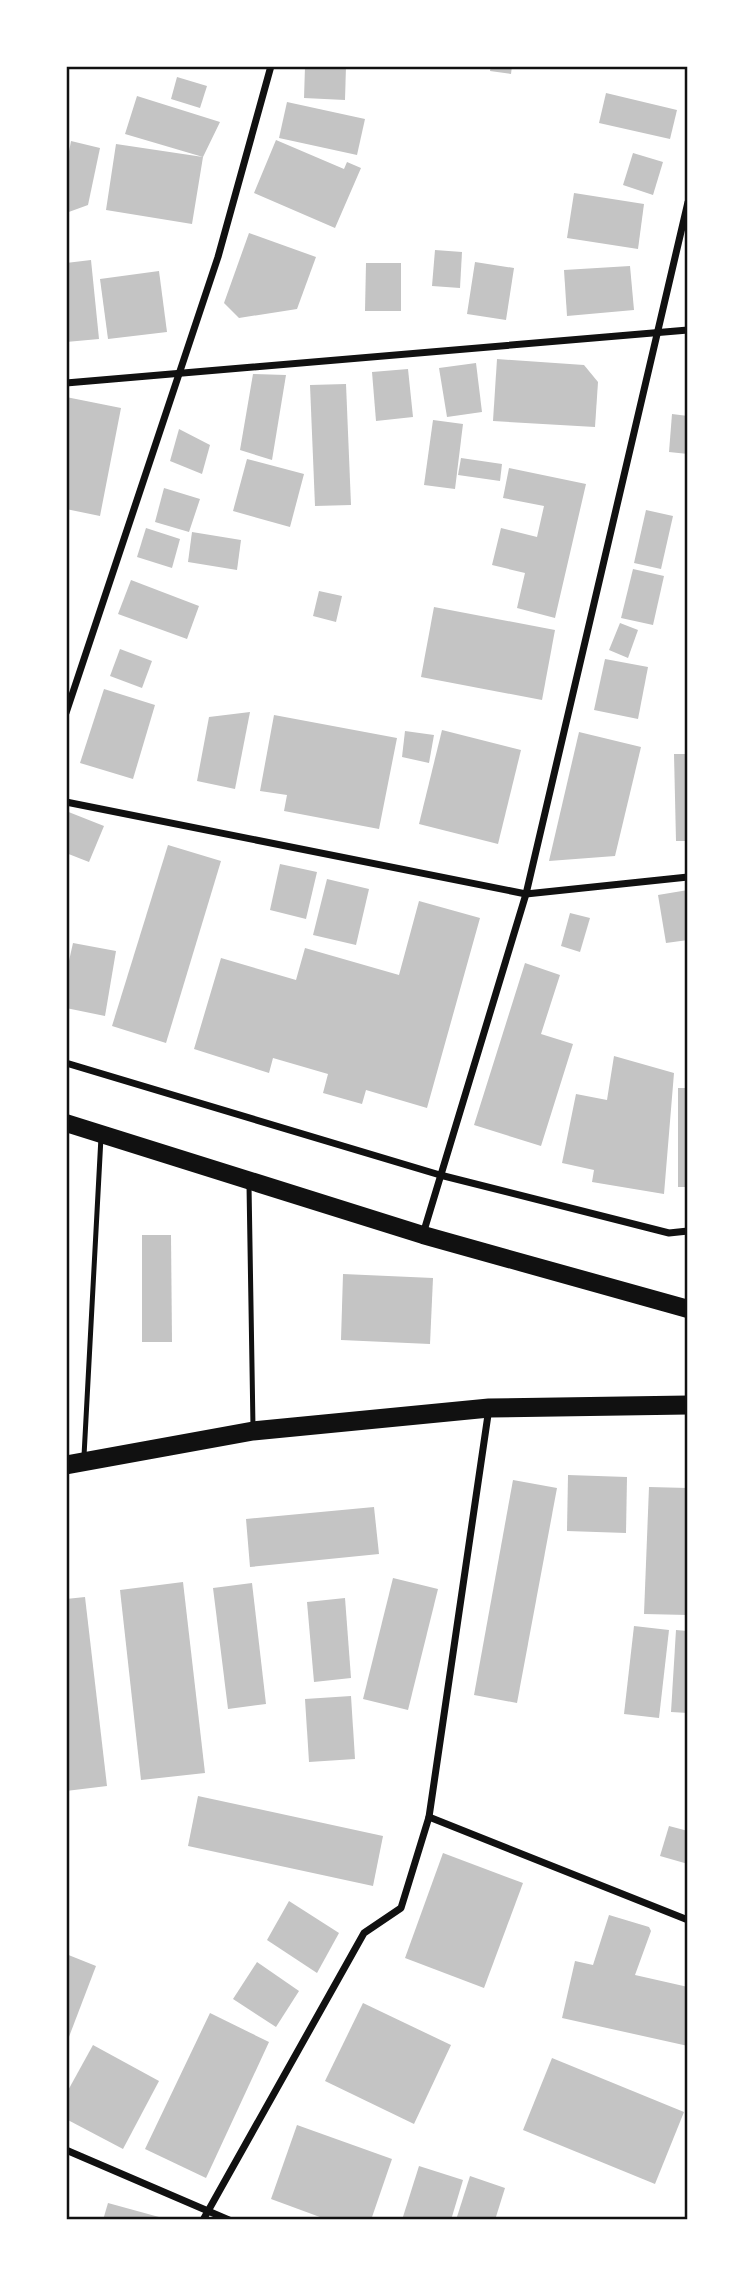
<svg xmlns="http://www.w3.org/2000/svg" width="754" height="2286" viewBox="0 0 754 2286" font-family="Commissioner,sans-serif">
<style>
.building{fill:#c4c4c4}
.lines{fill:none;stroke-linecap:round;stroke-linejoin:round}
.service{stroke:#111;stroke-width:5}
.minor{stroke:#111;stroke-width:7}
.primary{stroke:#111;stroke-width:18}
.trunk{stroke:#111;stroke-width:19}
.neatline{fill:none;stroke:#111;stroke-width:2.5}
</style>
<rect width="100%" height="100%" fill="#fff"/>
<g class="building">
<polygon points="305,66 346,66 345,100 304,98"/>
<polygon points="491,66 512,66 511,74 490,71"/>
<polygon points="177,77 207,86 200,108 171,99"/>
<polygon points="606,93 677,110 670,139 599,123"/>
<polygon points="137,96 220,122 203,157 192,224 106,210 116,144 203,157 125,134"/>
<polygon points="287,102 365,119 357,155 279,138"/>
<polygon points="276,140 344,169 347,162 361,168 335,228 254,193"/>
<polygon points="71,141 100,148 88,205 66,213 66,167"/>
<polygon points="633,153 663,162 653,195 623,185"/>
<polygon points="574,193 644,204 638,249 567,238"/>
<polygon points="249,233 316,257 297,309 239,318 224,303"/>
<polygon points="435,250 462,252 460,288 432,286"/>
<polygon points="91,260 99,339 66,342 66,263"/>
<polygon points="475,262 514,268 506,320 467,314"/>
<polygon points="366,263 401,263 401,311 365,311"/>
<polygon points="630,266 634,310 567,316 564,270"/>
<polygon points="159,271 167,332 108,339 100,279"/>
<polygon points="497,359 584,365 598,382 595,427 493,421"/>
<polygon points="476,363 482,412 447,417 439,368"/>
<polygon points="408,369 413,417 376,421 372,372"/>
<polygon points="253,374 286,375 272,460 240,450"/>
<polygon points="346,384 351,505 315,506 310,385"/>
<polygon points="66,397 121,408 100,516 66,509 69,448 66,447"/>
<polygon points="672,414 688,416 688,454 669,452"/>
<polygon points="433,420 463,424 455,489 424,485"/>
<polygon points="179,429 210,445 202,474 170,461"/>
<polygon points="461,458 502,464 500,481 458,475"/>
<polygon points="247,459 304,474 290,527 233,511"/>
<polygon points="509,468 586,484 555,618 517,608 525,573 492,565 501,528 537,537 544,506 503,498"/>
<polygon points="164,488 200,499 189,532 155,522"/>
<polygon points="646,510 673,516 661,569 634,563"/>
<polygon points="146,528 180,539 172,568 137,557"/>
<polygon points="192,532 241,540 237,570 188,562"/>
<polygon points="633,569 664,576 653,625 621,618"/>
<polygon points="131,580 199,606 187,639 118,614"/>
<polygon points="319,591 342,596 336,622 313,616"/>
<polygon points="434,607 555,630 542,700 421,677"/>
<polygon points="620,623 638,630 628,658 609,650"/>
<polygon points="120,649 152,661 142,688 110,676"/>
<polygon points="605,659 648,667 638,719 594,710"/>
<polygon points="104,689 155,705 133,779 80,763"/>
<polygon points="250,712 235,789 197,781 209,717"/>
<polygon points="274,715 397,738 379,829 284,811 287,795 260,791"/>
<polygon points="442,730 521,750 498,844 419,824"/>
<polygon points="405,731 434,735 429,763 402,757"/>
<polygon points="579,732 641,747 615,856 549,861"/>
<polygon points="674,754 688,754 688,841 676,841"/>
<polygon points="66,811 104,826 89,862 66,853"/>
<polygon points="168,845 221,861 166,1043 112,1026"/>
<polygon points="280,864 317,872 306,919 270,910"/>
<polygon points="327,879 369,889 356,945 313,935"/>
<polygon points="688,890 688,940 666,943 658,895"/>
<polygon points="419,901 480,918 427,1108 366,1090 362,1104 323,1093 328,1074 273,1058 269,1073 194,1049 221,958 296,980 305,948 399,975"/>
<polygon points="570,913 590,918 580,952 561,946"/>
<polygon points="73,943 116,951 105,1016 66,1008 66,974"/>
<polygon points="525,963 560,975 541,1034 573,1044 541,1146 474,1125"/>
<polygon points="614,1056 674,1073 664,1194 592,1182 594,1170 562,1163 576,1094 607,1100"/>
<rect x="678" y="1088" width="10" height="99"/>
<polygon points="142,1235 171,1235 172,1342 142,1342"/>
<polygon points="343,1274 433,1278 430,1344 341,1340"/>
<polygon points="568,1475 627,1477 626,1533 567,1531"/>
<polygon points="513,1480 557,1488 517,1703 474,1695"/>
<polygon points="649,1487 688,1488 688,1615 644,1614"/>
<polygon points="374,1507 379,1554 250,1567 246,1519"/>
<polygon points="393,1578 438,1589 408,1710 363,1699"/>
<polygon points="183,1582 205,1773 141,1780 120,1590"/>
<polygon points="252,1583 266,1704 228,1709 213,1588"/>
<polygon points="85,1597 107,1786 66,1791 66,1599"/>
<polygon points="345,1598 351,1678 314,1682 307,1602"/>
<polygon points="634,1626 669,1630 659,1718 624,1714"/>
<polygon points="676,1630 688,1631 688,1713 671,1712"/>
<polygon points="351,1696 355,1759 309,1762 305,1699"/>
<polygon points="198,1796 383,1836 373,1886 188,1846"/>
<polygon points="669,1826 688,1831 688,1864 660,1856"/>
<polygon points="443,1853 523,1883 484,1988 405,1958"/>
<polygon points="289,1901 339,1933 317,1973 267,1940"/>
<polygon points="609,1915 649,1927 651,1931 635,1975 688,1987 688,2046 562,2018 575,1961 593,1965"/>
<polygon points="66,1954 96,1966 67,2042 66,2042"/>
<polygon points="257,1962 299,1991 276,2027 233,1999"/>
<polygon points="363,2003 451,2045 414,2124 325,2081"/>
<polygon points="210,2013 269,2042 206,2178 145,2149"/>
<polygon points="93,2045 159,2081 123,2149 66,2119 66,2094"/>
<polygon points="552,2058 684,2112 655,2184 523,2130"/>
<polygon points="297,2125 392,2159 371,2220 328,2220 271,2199"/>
<polygon points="419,2166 463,2180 451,2220 402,2220"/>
<polygon points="470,2176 505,2188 495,2220 456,2220"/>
<polygon points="108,2203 159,2217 158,2220 103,2220"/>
</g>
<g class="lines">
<g class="service">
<polyline points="249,1185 253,1427"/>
<polyline points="84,1456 101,1137"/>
</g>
<g class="minor">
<polyline points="66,383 688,330"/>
<polyline points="66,713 218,257 271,66"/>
<polyline points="66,802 526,894 688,877"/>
<polyline points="66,1063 440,1175 669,1233 688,1231"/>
<polyline points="423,1234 526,894 688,202"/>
<polyline points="429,1817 688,1920"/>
<polyline points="66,2150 229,2220"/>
<polyline points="203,2220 364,1933 401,1908 429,1817 489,1408"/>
</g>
<polyline class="primary" points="66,1123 423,1235 688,1309"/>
<polyline class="trunk" points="66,1465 253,1431 489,1408 688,1405"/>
</g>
<rect width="754" height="2286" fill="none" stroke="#ffffff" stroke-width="136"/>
<rect x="68" y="68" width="618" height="2150" class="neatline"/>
</svg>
